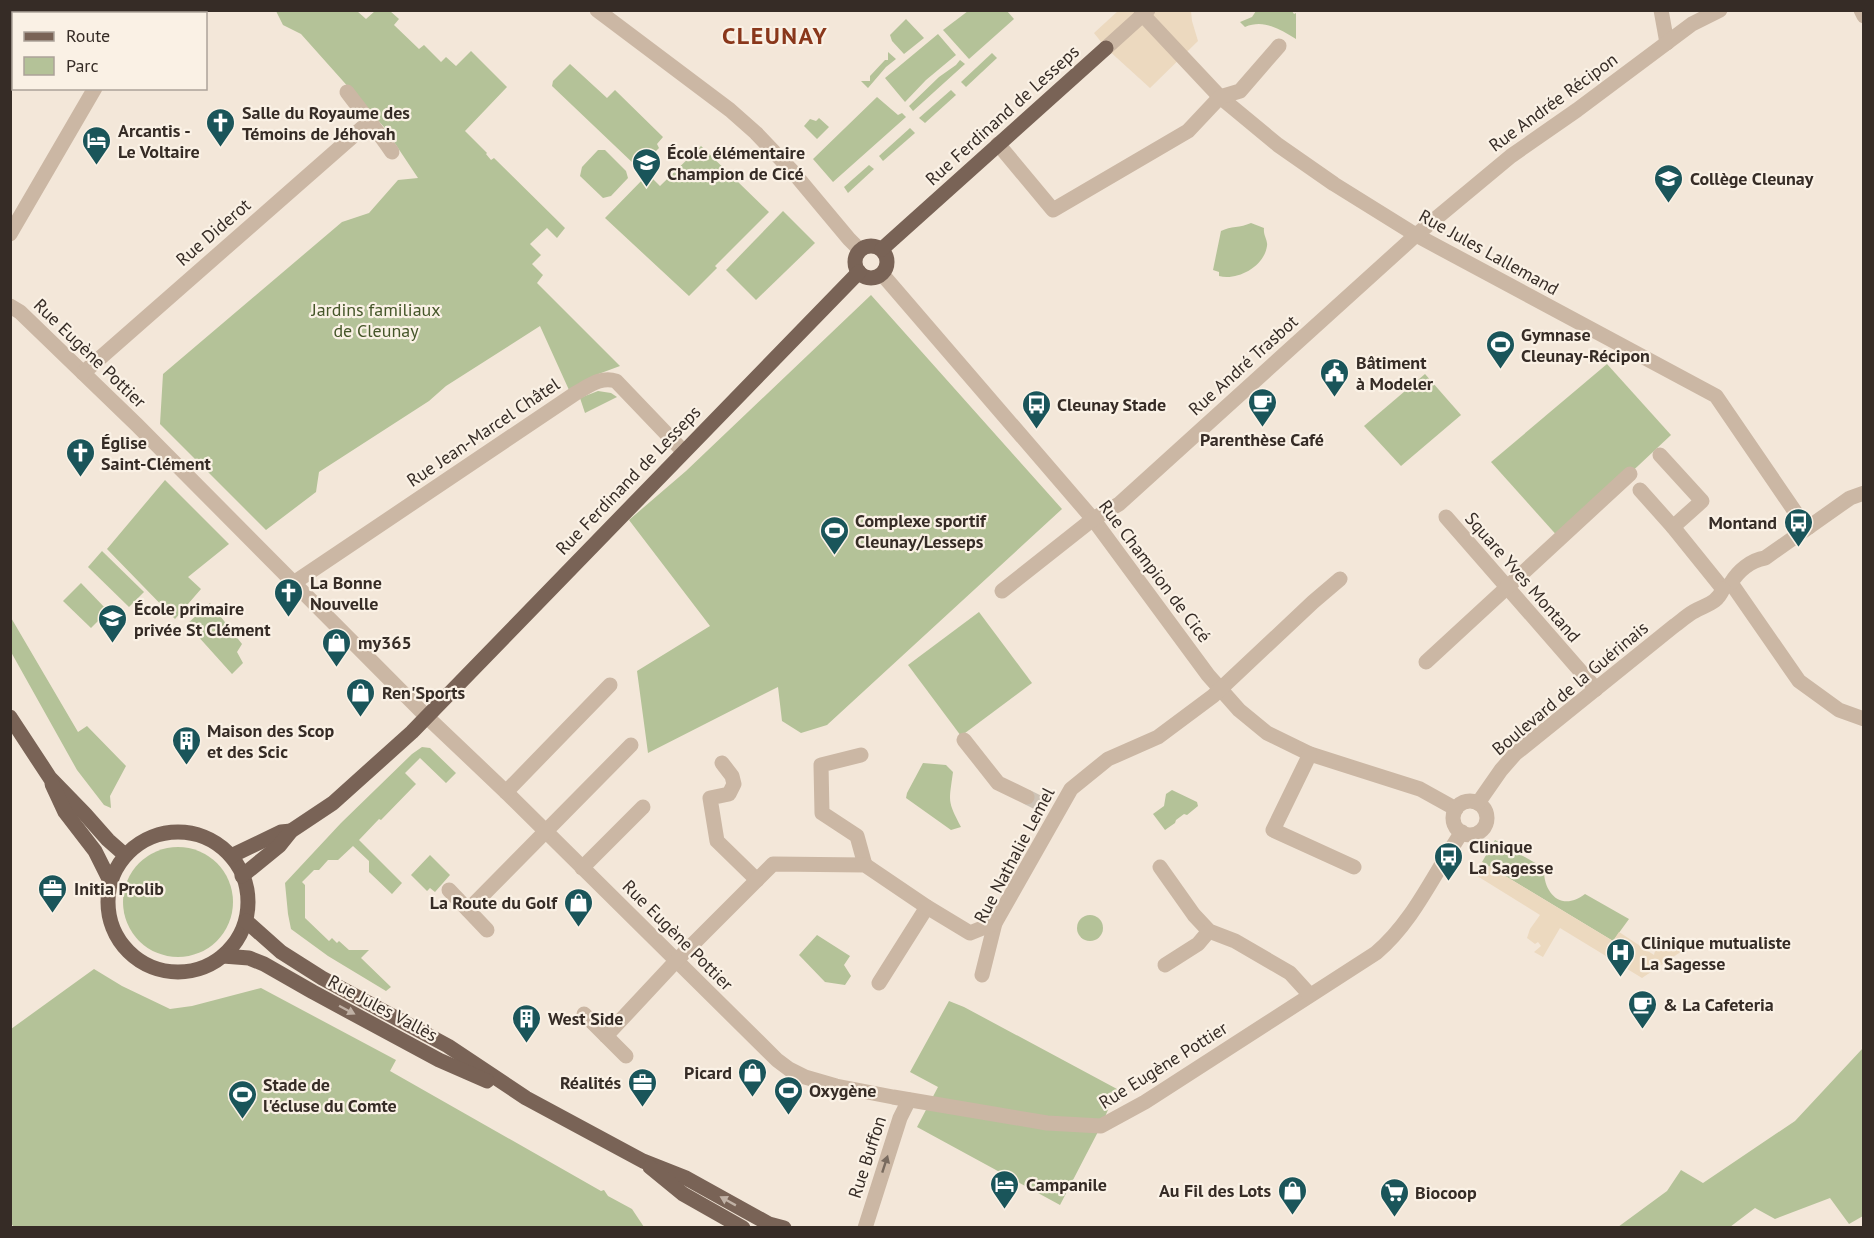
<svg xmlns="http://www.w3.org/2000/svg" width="1874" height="1238" viewBox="0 0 1874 1238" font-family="'PT Sans',sans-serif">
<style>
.green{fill:#b4c298}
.plaza{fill:#ecd9bf}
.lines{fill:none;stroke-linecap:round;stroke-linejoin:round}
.minor-tunnel{stroke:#cdc2b5;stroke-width:15;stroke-dasharray:15 8;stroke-linecap:butt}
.minor{stroke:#cbb7a4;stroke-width:15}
.major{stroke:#796356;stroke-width:15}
.oneway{fill:#c0b1a5}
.oneway2{fill:#796b5f}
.labels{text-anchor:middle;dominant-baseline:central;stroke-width:4.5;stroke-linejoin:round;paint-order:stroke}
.street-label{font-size:18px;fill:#362c26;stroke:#faf1e5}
.poi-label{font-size:18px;font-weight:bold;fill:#362c26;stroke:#faf1e5;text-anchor:start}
.park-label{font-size:18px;fill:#455629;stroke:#faf1e5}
.district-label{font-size:24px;font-weight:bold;letter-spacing:1.5px;fill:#89371b;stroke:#faf1e5}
</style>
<rect width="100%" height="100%" fill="#f3e7d9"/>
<g class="green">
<polygon points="276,11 357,11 366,19 375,11 390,11 399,19 394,25 419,49 424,45 441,62 446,57 456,66 471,51 507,87 465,131 487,153 486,154 491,160 494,158 565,228 557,238 547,228 530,244 541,255 532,264 543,275 537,283 620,366 593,376 569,390 540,326 446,386 429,401 319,472 316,492 266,530 160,424 163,374 342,222 369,213 398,180 418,178 384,127 301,34 283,25"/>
<polygon points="968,11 1007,11 1014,19 969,59 943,30"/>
<path d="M1256,11H1292L1294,14L1296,13V39C1279,29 1264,19 1245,27L1240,22L1252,17Z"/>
<polygon points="906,19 924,38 904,54 892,41 890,35"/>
<polygon points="938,34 956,55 926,80 905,102 885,78"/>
<polygon points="888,52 896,59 886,67 868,88 861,81 870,81 870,76 885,60 888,60"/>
<polygon points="992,53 997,58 966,87 961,82"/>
<polygon points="960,60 965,64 913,111 909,106 939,77 956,65"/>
<polygon points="570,64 607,98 615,90 663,137 657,144 659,148 642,165 635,165 552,86 553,81"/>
<polygon points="951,90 956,95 925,123 919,118"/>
<polygon points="877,97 898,115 902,113 906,117 833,182 813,159"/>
<polygon points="819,118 829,127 817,139 804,126 810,119 816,121"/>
<polygon points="910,128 915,133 883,161 879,156"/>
<polygon points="701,146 769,212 715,266 717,268 689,296 605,218 648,174 660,186"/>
<polygon points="598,150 605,150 626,171 628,178 611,196 603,198 580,176 582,167"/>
<polygon points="869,165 874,169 848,193 844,187"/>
<polygon points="783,211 815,243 756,300 726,270"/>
<path d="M1251,223L1264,228C1263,235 1268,240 1267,246C1264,267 1237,281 1219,276V272L1213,270L1221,231C1231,226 1240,228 1251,223Z"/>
<polygon points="871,295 1062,509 827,725 801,733 782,721 778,687 648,753 637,671 710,626 629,520 686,471"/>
<polygon points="1607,364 1671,435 1560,539 1491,462"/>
<polygon points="1425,374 1461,415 1401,466 1364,426"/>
<polygon points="598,391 611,393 617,397 585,413 580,398"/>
<polygon points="165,480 229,544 188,577 201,589 175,619 107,549"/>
<polygon points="102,551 144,592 129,607 88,567"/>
<polygon points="81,583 108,611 91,628 63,601"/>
<polygon points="210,603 242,644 237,652 243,663 232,674 187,624"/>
<polygon points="979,612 1032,683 961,736 908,665"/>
<polygon points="10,616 78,732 87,726 126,766 110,796 111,808 104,805 77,770 11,652"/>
<polygon points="422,747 430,748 456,773 446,783 420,758 405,773 416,784 381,820 379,819 359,840 402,883 392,894 369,872 369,861 353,846 338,860 328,860 319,870 314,870 302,882 305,885 305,918 329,941 332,938 337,943 339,941 349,950 369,950 361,958 391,987 386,991 328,956 291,929 288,914 285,883 341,823 412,754"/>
<path d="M923,763L946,765L953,772C949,802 947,800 961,827L951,830L906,798L907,793Z"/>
<polygon points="1172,790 1197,802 1198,806 1187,815 1184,814 1176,820 1175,823 1165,830 1153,814 1164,806 1166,794"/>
<path d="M1495,840L1544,868C1543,894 1562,912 1585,894L1629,919L1613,941L1482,862Z"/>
<circle cx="178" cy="902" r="55"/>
<polygon points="430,855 450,875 435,892 430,888 427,891 411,875"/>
<circle cx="1090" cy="928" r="13"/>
<polygon points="817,935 850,956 844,965 851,976 845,985 825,982 799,955"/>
<polygon points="94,969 122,986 170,1009 192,1006 261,988 396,1060 390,1071 601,1191 604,1190 608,1196 632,1209 644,1227 14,1227 10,1222 11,1029"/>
<polygon points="949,1001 964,1007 1117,1089 1101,1126 1060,1205 917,1127 938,1087 910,1072"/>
<polygon points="1863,1048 1863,1216 1849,1224 1830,1198 1775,1219 1755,1208 1730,1227 1618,1227 1667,1191 1681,1170 1703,1183 1795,1121"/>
</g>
<g class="plaza">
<polygon points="1118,11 1191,11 1192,21 1198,41 1150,88 1106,48 1094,33"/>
<polygon points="1482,862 1613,941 1619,932 1654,955 1658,937 1685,949 1642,978 1560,928 1543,957 1534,952 1541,946 1538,942 1535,944 1527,938 1530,929 1540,915 1474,874"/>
</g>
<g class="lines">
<polyline class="minor-tunnel" points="1027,797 1045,806"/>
<g class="minor">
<polyline points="597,10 730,110 756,133 793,172 849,239 860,250"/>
<polyline points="1141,10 1143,15 1220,97 1278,145 1334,184 1416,235 1716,396 1798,516 1809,527"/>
<polyline points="1661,10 1667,43"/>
<polyline points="1861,10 1864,16"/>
<polyline points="139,14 141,10"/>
<polyline points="1106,48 1148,10"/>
<path d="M347,92C362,112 378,131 392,152"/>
<polyline points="998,144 1053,210 1188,131 1220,97 1240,91 1279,46"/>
<polyline points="10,234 95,88"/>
<polyline points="882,274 1093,519 1208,675 1239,710 1267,733 1310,754 1420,789 1456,809"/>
<path d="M10,306L20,312L137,425L426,716L506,792L777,1060L789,1069L805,1077L836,1086L893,1097L1047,1123L1101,1126L1145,1102L1376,953C1414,921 1434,873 1462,832"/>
<polyline points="83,373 369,122"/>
<polyline points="1660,455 1702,501 1673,527"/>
<polyline points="1640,490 1673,527 1723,589"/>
<polyline points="1446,517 1596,689"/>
<path d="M295,582L576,393C589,386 601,376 616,381L683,451"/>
<polyline points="1731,583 1799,681 1839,710 1864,719"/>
<path d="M1731,583C1738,571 1751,560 1765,558L1850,498L1864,493"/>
<polyline points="1002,591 1093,519 1119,504 1416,235 1511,156 1577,110 1692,24 1720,10"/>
<polyline points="1426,662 1630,474"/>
<polyline points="964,740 998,783 1027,797"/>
<polyline points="1310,754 1273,830 1354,867"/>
<polyline points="861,755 821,765 822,813 857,836 865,865"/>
<polyline points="722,763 732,776 734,784 729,794 710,798 717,841 757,880"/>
<polyline points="506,792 610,685"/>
<circle cx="1470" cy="818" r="17"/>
<path d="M1478,803L1501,770L1515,754L1674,626C1680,622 1686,616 1693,612C1706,604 1716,605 1723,589"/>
<polyline points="1160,867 1194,915 1209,931 1235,941 1290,973 1310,995"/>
<polyline points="582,868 643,807"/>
<polyline points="449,890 487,930"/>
<polyline points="468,910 631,745"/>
<polyline points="1165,965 1198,944 1209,931"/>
<polyline points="982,975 995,923 1071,789 1108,759 1158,737 1213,696 1313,602 1340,579"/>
<polyline points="879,983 927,907"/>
<polyline points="584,1014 626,1056"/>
<polyline points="606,1036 676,961 773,864 865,865 927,907 970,933 995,923"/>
<polyline points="865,1228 900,1118 909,1100"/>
</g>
<g class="major">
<circle cx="871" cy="262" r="16"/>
<polyline points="882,249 1106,48"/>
<polyline points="10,717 50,778 85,814 108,840 125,855"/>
<polyline points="52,784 65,812 95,851 110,881"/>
<circle cx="178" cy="902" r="70"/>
<polyline points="231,856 281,832 291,831"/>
<polyline points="242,876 279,846 291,831 333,803 412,732 859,272"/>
<polyline points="246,921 281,952 322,978 448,1046 526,1098 643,1161 686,1178 769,1224 784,1228"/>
<polyline points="223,956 249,958 264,964 313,992 439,1060 487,1081"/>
<polyline points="650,1167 683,1194 743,1228"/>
</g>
</g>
<defs><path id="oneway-solid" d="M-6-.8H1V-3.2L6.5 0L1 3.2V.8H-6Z" transform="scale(1.5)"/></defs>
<g class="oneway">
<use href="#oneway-solid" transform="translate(347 1010) rotate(28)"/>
<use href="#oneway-solid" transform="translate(728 1201) rotate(-151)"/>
</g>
<use class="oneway2" href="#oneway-solid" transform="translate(885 1164) rotate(-72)"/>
<defs>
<symbol id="church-pin" viewBox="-11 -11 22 30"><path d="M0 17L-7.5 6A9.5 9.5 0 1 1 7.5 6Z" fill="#1a555a" stroke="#faf1e5"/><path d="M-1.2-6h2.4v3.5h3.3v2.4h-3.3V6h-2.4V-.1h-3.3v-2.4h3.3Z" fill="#fff"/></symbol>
<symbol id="hotel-pin" viewBox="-11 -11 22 30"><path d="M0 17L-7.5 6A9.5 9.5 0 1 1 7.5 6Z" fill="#1a555a" stroke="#faf1e5"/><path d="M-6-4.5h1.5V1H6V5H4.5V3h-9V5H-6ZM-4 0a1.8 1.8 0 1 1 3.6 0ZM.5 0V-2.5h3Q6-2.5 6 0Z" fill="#fff"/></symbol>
<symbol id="school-pin" viewBox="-11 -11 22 30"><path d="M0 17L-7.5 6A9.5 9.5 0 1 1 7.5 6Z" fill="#1a555a" stroke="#faf1e5"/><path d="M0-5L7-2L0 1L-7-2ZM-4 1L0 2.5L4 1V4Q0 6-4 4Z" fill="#fff"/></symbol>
<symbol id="stadium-pin" viewBox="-11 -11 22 30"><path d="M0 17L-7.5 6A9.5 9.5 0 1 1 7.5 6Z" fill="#1a555a" stroke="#faf1e5"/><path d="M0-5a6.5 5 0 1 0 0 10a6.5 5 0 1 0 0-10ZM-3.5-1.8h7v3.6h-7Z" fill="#fff"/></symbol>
<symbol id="civic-pin" viewBox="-11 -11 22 30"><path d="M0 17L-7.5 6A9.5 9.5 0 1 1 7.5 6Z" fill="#1a555a" stroke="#faf1e5"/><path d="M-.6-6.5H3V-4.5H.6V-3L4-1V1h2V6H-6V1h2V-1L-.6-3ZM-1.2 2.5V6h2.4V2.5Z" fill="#fff"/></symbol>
<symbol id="cafe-pin" viewBox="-11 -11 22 30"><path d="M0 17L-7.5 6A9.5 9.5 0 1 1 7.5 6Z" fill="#1a555a" stroke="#faf1e5"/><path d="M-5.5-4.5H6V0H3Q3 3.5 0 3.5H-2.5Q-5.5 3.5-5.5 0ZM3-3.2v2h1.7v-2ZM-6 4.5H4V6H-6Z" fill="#fff"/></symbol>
<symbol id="bus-pin" viewBox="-11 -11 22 30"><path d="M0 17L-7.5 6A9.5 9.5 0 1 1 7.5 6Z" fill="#1a555a" stroke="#faf1e5"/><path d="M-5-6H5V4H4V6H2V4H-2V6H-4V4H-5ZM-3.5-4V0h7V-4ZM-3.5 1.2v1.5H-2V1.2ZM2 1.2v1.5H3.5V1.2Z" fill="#fff"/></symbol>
<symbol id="shop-pin" viewBox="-11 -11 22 30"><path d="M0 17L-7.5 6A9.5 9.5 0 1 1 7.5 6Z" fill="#1a555a" stroke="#faf1e5"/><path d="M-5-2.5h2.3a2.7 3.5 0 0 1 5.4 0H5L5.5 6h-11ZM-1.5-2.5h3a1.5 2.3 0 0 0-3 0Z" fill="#fff"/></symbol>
<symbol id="building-pin" viewBox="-11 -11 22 30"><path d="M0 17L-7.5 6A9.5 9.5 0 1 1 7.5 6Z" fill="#1a555a" stroke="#faf1e5"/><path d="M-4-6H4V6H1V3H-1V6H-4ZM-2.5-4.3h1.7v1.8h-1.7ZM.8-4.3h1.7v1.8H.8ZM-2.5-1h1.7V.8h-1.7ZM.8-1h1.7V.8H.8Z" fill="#fff"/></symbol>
<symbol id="office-pin" viewBox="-11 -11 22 30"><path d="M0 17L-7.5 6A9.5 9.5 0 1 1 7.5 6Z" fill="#1a555a" stroke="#faf1e5"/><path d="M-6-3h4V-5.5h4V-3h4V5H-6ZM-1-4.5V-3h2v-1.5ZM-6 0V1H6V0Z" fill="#fff"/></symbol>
<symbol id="hospital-pin" viewBox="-11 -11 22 30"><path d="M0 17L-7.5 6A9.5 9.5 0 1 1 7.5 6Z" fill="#1a555a" stroke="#faf1e5"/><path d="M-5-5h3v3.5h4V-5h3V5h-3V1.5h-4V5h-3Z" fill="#fff"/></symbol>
<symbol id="supermarket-pin" viewBox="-11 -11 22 30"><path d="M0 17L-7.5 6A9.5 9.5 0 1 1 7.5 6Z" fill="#1a555a" stroke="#faf1e5"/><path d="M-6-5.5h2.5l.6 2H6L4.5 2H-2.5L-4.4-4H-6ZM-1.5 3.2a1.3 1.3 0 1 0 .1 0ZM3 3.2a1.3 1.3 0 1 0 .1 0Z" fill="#fff"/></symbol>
</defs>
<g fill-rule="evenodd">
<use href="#church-pin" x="204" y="106" width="33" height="45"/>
<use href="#hotel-pin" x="80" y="124" width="33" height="45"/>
<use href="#school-pin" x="630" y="146" width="33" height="45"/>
<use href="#school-pin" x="1652" y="162" width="33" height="45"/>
<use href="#stadium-pin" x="1484" y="328" width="33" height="45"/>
<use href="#civic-pin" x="1318" y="356" width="33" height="45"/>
<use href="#cafe-pin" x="1246" y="386" width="33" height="45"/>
<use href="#bus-pin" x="1020" y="388" width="33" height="45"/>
<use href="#church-pin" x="64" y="436" width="33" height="45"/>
<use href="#bus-pin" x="1782" y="506" width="33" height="45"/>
<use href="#stadium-pin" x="818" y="514" width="33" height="45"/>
<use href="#church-pin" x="272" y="576" width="33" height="45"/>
<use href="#school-pin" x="96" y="602" width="33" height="45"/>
<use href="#shop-pin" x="320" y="626" width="33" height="45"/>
<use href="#shop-pin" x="344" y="676" width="33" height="45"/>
<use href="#building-pin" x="170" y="724" width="33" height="45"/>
<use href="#bus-pin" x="1432" y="840" width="33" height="45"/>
<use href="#office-pin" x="36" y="872" width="33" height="45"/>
<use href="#shop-pin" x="562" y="886" width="33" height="45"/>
<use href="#hospital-pin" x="1604" y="936" width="33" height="45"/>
<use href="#cafe-pin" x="1626" y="988" width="33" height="45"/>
<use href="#building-pin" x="510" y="1002" width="33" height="45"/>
<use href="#shop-pin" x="736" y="1056" width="33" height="45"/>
<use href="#office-pin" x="626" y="1066" width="33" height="45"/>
<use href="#stadium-pin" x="772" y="1074" width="33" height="45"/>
<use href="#stadium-pin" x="226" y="1078" width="33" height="45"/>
<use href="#hotel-pin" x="988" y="1168" width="33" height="45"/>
<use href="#shop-pin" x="1276" y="1174" width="33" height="45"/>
<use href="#supermarket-pin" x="1378" y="1176" width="33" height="45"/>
</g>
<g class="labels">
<g class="street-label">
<text transform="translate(1553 102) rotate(-36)">Rue Andrée Récipon</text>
<text transform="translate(1002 115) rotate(-42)">Rue Ferdinand de Lesseps</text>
<text transform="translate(213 232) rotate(-41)">Rue Diderot</text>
<text transform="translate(1489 252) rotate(29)">Rue Jules Lallemand</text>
<text transform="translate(90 353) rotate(44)">Rue Eugène Pottier</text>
<text transform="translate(1243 365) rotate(-42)">Rue André Trasbot</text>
<text transform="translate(483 432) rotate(-34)">Rue Jean-Marcel Châtel</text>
<text transform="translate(628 480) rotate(-46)">Rue Ferdinand de Lesseps</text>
<text transform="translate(1155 571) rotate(53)">Rue Champion de Cicé</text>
<text transform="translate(1523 577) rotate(49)">Square Yves Montand</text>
<text transform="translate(1570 688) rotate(-40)">Boulevard de la Guérinais</text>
<text transform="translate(1014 855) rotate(-62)">Rue Nathalie Lemel</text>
<text transform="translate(678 935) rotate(45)">Rue Eugène Pottier</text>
<text transform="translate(383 1008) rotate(28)">Rue Jules Vallès</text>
<text transform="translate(1163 1065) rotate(-32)">Rue Eugène Pottier</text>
<text transform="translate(867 1157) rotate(-72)">Rue Buffon</text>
</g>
<g class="poi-label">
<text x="242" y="112">Salle du Royaume des<tspan x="242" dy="21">Témoins de Jéhovah</tspan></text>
<text x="118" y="130">Arcantis -<tspan x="118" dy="21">Le Voltaire</tspan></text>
<text x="667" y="152">École élémentaire<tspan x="667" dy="21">Champion de Cicé</tspan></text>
<text x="1690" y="178">Collège Cleunay</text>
<text x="1521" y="334">Gymnase<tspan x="1521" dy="21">Cleunay-Récipon</tspan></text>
<text x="1356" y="362">Bâtiment<tspan x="1356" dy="21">à Modeler</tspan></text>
<text x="1057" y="404">Cleunay Stade</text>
<text x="1262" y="439" text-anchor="middle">Parenthèse Café</text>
<text x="101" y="442">Église<tspan x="101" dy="21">Saint-Clément</tspan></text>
<text x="855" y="520">Complexe sportif<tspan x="855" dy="21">Cleunay/Lesseps</tspan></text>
<text x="1777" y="522" text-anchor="end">Montand</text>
<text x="310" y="582">La Bonne<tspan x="310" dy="21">Nouvelle</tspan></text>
<text x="134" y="608">École primaire<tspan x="134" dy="21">privée St Clément</tspan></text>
<text x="358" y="642">my365</text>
<text x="382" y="692">Ren'Sports</text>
<text x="207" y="730">Maison des Scop<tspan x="207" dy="21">et des Scic</tspan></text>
<text x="1469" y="846">Clinique<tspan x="1469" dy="21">La Sagesse</tspan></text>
<text x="74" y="888">Initia Prolib</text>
<text x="557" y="902" text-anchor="end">La Route du Golf</text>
<text x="1641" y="942">Clinique mutualiste<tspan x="1641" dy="21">La Sagesse</tspan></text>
<text x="1663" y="1004">&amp; La Cafeteria</text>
<text x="548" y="1018">West Side</text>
<text x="732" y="1072" text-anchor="end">Picard</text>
<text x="621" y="1082" text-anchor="end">Réalités</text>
<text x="263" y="1084">Stade de<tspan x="263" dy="21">l'écluse du Comte</tspan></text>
<text x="809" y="1090">Oxygène</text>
<text x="1026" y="1184">Campanile</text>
<text x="1271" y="1190" text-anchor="end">Au Fil des Lots</text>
<text x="1415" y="1192">Biocoop</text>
</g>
<g class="park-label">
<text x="376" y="309">Jardins familiaux<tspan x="376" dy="21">de Cleunay</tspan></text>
</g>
<g class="district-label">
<text x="775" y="35">CLEUNAY</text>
</g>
</g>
<rect width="1874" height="1238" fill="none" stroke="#362c26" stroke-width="24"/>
<rect x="12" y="12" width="195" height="78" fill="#faf1e5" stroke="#aca299" stroke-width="1.5"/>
<rect x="24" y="32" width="30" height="9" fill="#796356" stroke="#aca299" stroke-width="1.5"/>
<text x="66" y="42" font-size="18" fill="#362c26">Route</text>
<rect x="24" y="57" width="30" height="18" fill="#b4c298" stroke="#aca299" stroke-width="1.5"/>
<text x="66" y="72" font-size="18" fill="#362c26">Parc</text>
</svg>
